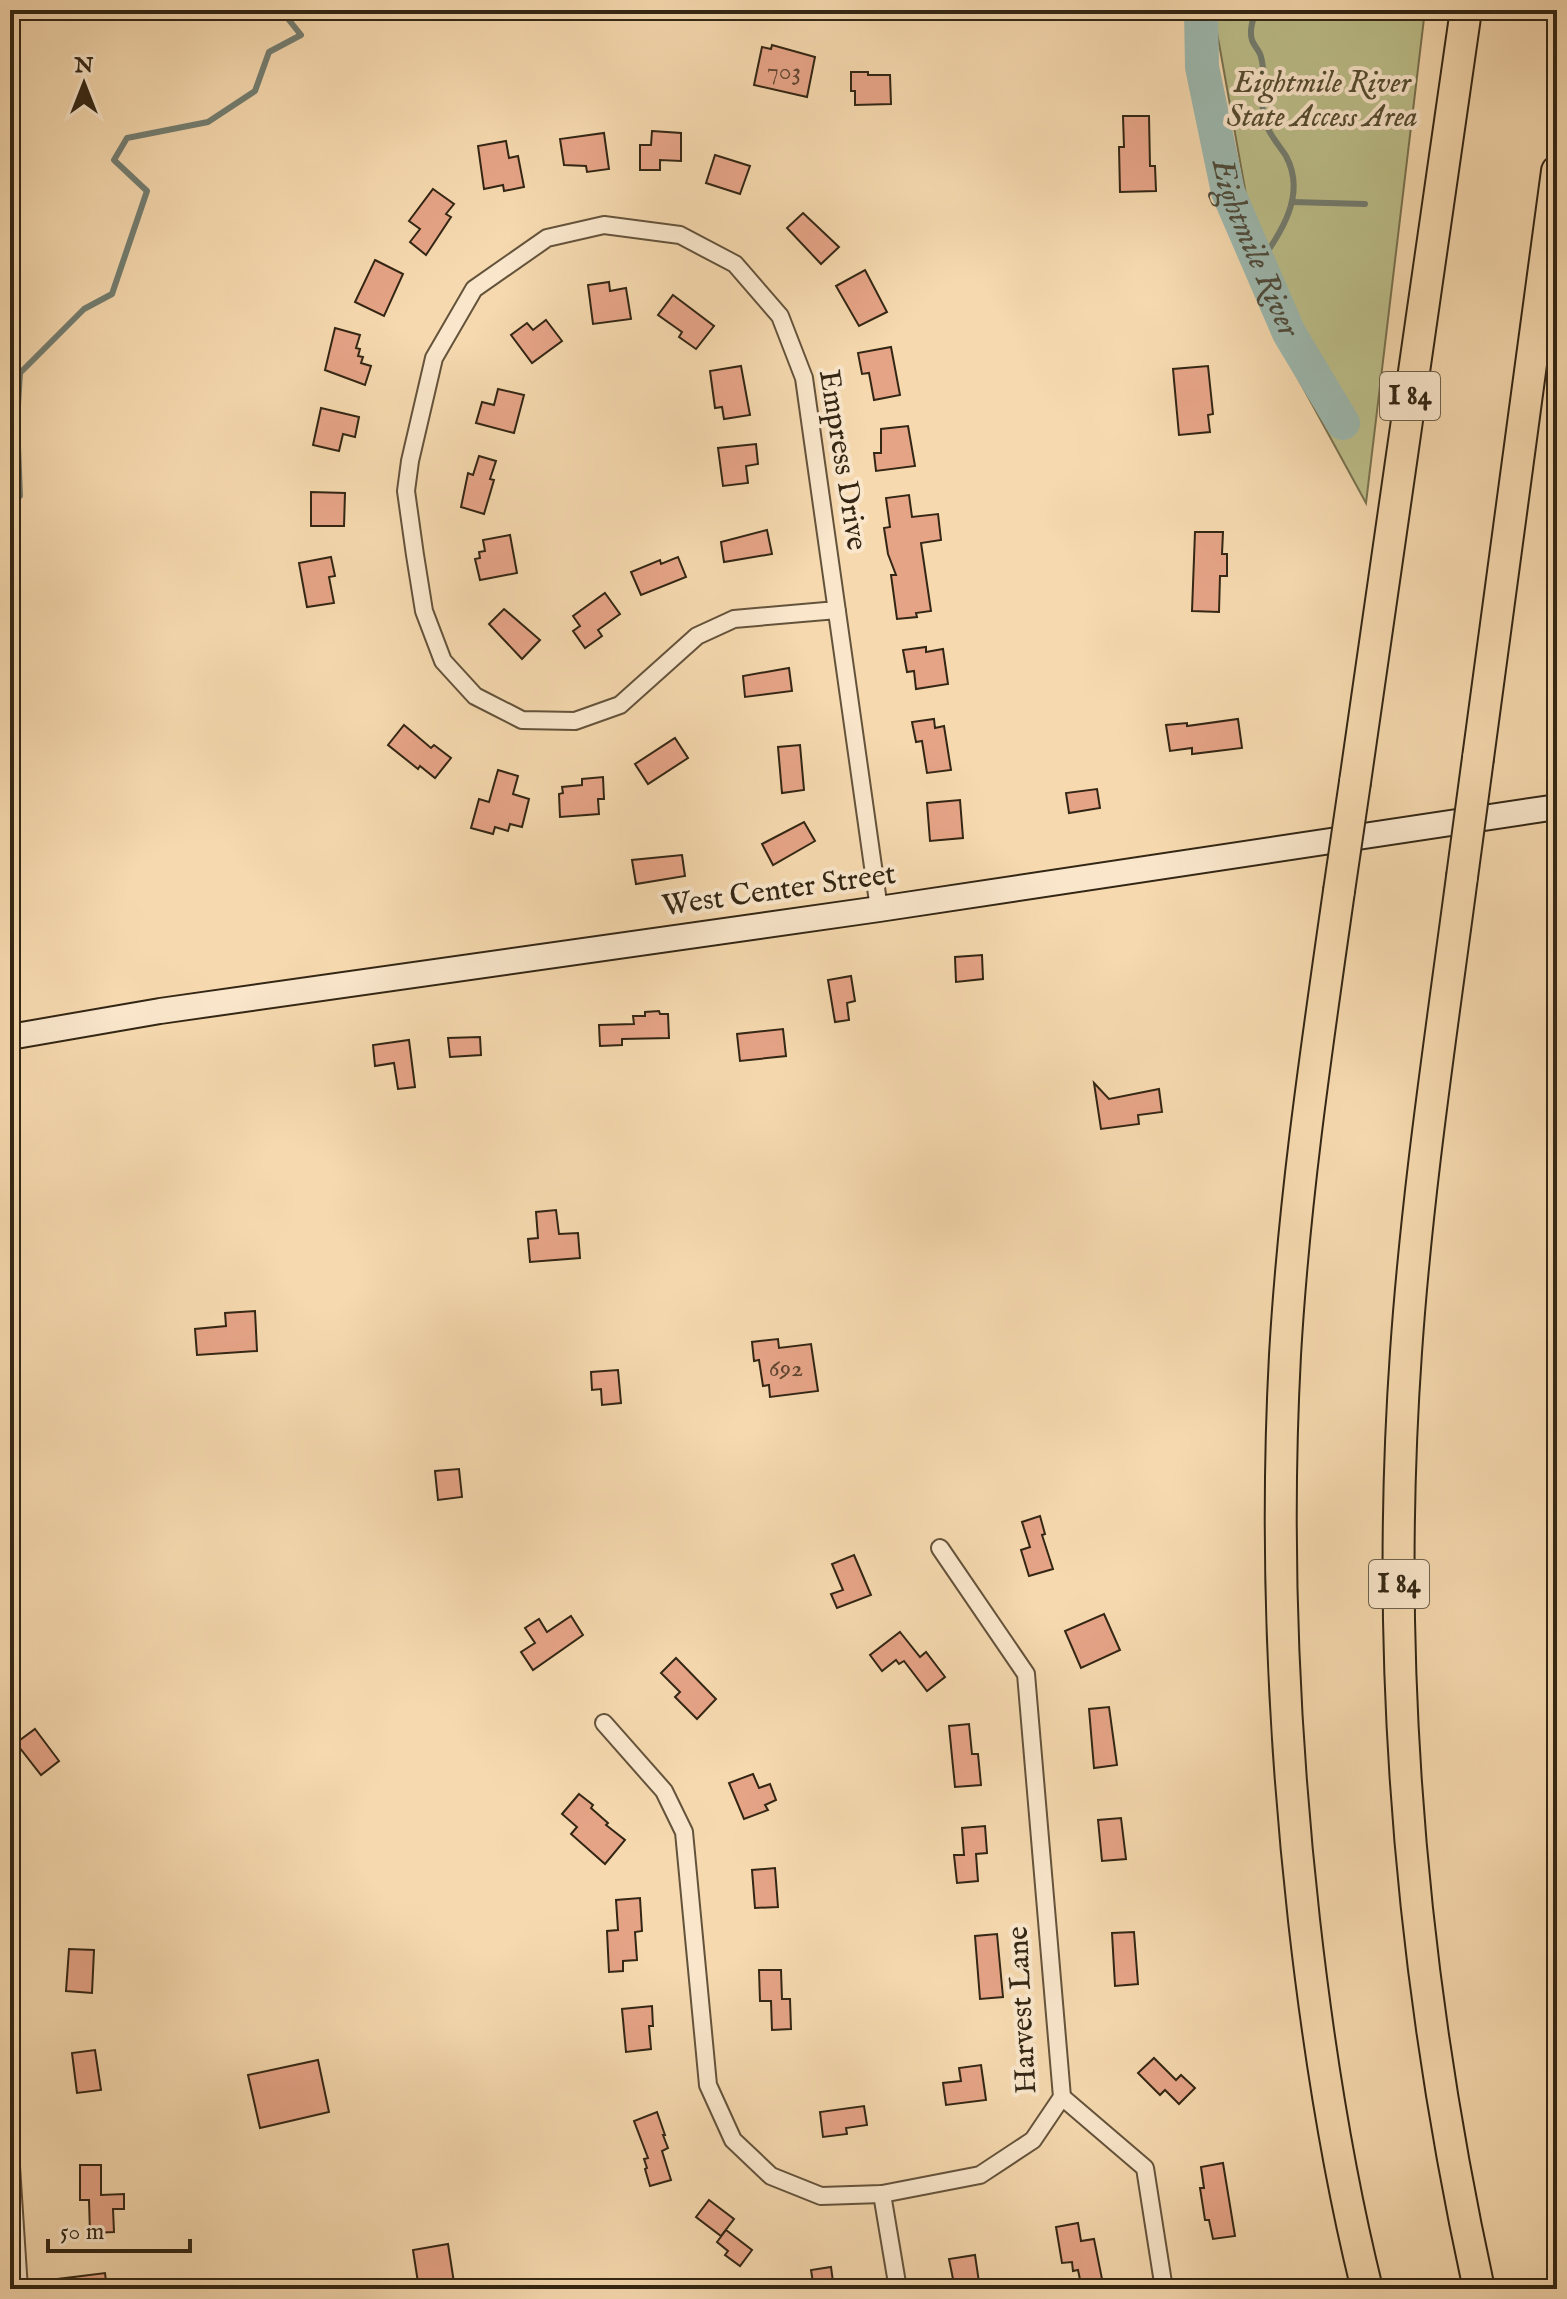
<svg xmlns="http://www.w3.org/2000/svg" width="1567" height="2299" viewBox="0 0 1567 2299" font-family="'IM FELL English',serif">
<style>
.green{fill:#bcbf8b;stroke:#787250;stroke-width:2}
.lines{fill:none;stroke-linecap:round;stroke-linejoin:round}
.stream{stroke:#737e72;stroke-width:6}
.river{stroke:#9db9b0;stroke-width:34}
.building{fill:#e6a487;stroke:#332614;stroke-width:2}
.street-casing{stroke:#64533b;stroke-width:20}
.secondary-casing{stroke:#332614;stroke-width:28}
.highway-casing{stroke:#332614;stroke-width:34}
.street{stroke:#f9e6cb;stroke-width:16}
.secondary{stroke:#f9e6cb;stroke-width:24}
.highway{stroke:#f6d9af;stroke-width:30}
.highway-bridge-casing{stroke:#332614;stroke-width:34;stroke-linecap:butt}
.highway-bridge{stroke:#f6d9af;stroke-width:30}
.labels{text-anchor:middle;dominant-baseline:central;stroke-width:8;stroke-linejoin:round;paint-order:stroke}
.number-label{font-size:26px;fill:#604631}
.shield{fill:#f9e6cb;stroke:#6e604b;stroke-width:2}
.shield-label{font-size:28px;font-weight:bold;fill:#332614}
.park-label{font-size:30px;font-style:italic;fill:#554c32;stroke:#f9e6cb}
.street-label{font-size:30px;fill:#332614;stroke:#f9e6cb}
.water-label{font-size:32px;font-style:italic;fill:#4e4b3b;stroke:#f9e6cb}
</style>
<rect width="100%" height="100%" fill="#f6d9af"/>
<filter id="stains"><feTurbulence type="fractalNoise" baseFrequency=".0025" numOctaves="4"/><feColorMatrix values="0 0 0 0 .2 0 0 0 0 .09 0 0 0 0 .02 0 0 0 .5 -.17"/></filter>
<radialGradient id="worn" r=".72"><stop offset=".6" stop-color="#630" stop-opacity="0"/><stop offset="1" stop-color="#630" stop-opacity=".3"/></radialGradient>
<polygon class="green" points="1213,10 1425,10 1366,503 1288,360 1257,256"/>
<g class="lines">
<g class="stream">
<path d="M1256,10C1253,20 1249,30 1252,40C1254,46 1260,51 1261,57C1267,76 1259,99 1264,119C1267,132 1279,145 1286,156C1307,195 1281,232 1259,264"/>
<polyline points="1292,202 1365,204"/>
<polyline points="10,503 20,496 17,421 20,373 84,309 112,294 147,191 114,160 127,138 208,122 255,91 269,52 301,35 281,10"/>
</g>
<path class="river" id="s1" d="M1201,10L1202,67L1228,192L1289,333L1343,423"/>
</g>
<g class="building">
<polygon points="772,45 815,57 807,97 754,85 762,47 771,49"/>
<polygon points="851,72 868,72 868,75 890,75 891,104 855,105 855,91 851,91"/>
<polygon points="1123,116 1149,116 1150,166 1155,166 1156,191 1120,192 1119,147 1124,147"/>
<polygon points="652,131 681,133 681,161 660,160 660,170 640,170 640,145 651,145"/>
<polygon points="604,133 609,169 587,172 586,166 564,165 560,139"/>
<polygon points="506,141 509,158 518,156 524,187 504,191 503,185 484,189 478,146"/>
<polygon points="715,155 750,166 740,194 706,183"/>
<polygon points="433,189 454,204 446,214 451,217 426,255 410,242 420,229 409,221"/>
<polygon points="803,213 839,247 821,264 787,228"/>
<polygon points="375,260 403,274 384,316 355,302"/>
<polygon points="865,270 887,312 859,326 836,286"/>
<polygon points="609,282 610,291 626,288 631,319 593,324 588,285"/>
<polygon points="673,295 714,326 696,349 679,337 682,332 658,315"/>
<polygon points="546,320 562,341 532,363 511,335 527,323 533,330"/>
<polygon points="335,328 360,335 356,348 360,349 358,356 363,357 361,363 371,366 365,385 325,370"/>
<polygon points="891,347 900,395 874,400 869,373 862,374 858,353"/>
<polygon points="741,366 750,415 724,419 722,407 715,408 710,371"/>
<polygon points="1208,366 1213,414 1208,415 1210,432 1179,435 1173,369"/>
<polygon points="498,389 524,395 514,433 476,423 482,402 494,405"/>
<polygon points="321,408 359,417 355,437 343,434 339,451 313,445"/>
<polygon points="908,426 915,466 876,471 874,453 881,453 881,429"/>
<polygon points="756,444 758,464 746,466 748,483 723,486 718,448"/>
<polygon points="479,456 496,461 490,479 494,480 484,514 461,507 468,473 473,475"/>
<polygon points="311,492 345,493 344,526 311,526"/>
<polygon points="909,495 912,517 938,514 941,540 921,543 931,611 916,613 917,617 897,619 891,575 896,575 888,554 884,528 890,527 886,498"/>
<polygon points="767,530 772,554 724,562 721,542"/>
<polygon points="1195,532 1223,532 1222,554 1227,554 1227,576 1220,576 1219,612 1192,611"/>
<polygon points="510,535 517,573 480,580 475,559 480,558 479,552 485,551 483,540"/>
<polygon points="331,557 335,576 329,577 334,603 307,607 299,563"/>
<polygon points="678,557 686,577 641,595 631,572 660,560 661,564"/>
<polygon points="605,593 620,614 598,630 602,636 585,648 573,631 580,626 573,616"/>
<polygon points="504,609 540,640 522,659 489,624"/>
<polygon points="926,647 926,652 943,649 948,684 916,689 914,671 907,672 903,650"/>
<polygon points="789,668 792,691 745,697 743,676"/>
<polygon points="934,719 935,728 944,726 951,770 927,773 922,741 916,742 912,722"/>
<polygon points="1238,719 1242,748 1192,754 1192,748 1170,751 1166,725 1187,723 1187,726"/>
<polygon points="404,725 431,748 434,745 451,758 435,778 420,766 418,769 388,745"/>
<polygon points="675,738 688,758 648,784 635,764"/>
<polygon points="800,745 804,790 782,793 778,747"/>
<polygon points="498,770 518,776 513,794 529,799 522,827 510,824 508,831 495,827 493,834 471,828 479,799 489,802"/>
<polygon points="603,777 604,799 598,799 599,814 560,817 559,794 563,793 562,787 582,785 582,779"/>
<polygon points="1097,789 1100,808 1069,813 1066,793"/>
<polygon points="960,800 963,838 930,841 927,803"/>
<polygon points="804,822 815,841 773,865 762,844"/>
<polygon points="682,855 685,876 636,884 632,860"/>
<polygon points="982,955 983,979 956,982 955,957"/>
<polygon points="851,976 855,1001 847,1003 849,1020 835,1022 828,980"/>
<polygon points="659,1011 660,1014 668,1014 669,1038 622,1039 622,1045 600,1046 599,1025 634,1024 633,1016 645,1016 645,1012"/>
<polygon points="783,1029 786,1056 740,1061 737,1034"/>
<polygon points="480,1037 481,1055 450,1057 448,1038"/>
<polygon points="409,1040 415,1087 398,1089 394,1063 375,1066 373,1045"/>
<polygon points="1094,1083 1109,1099 1159,1089 1162,1112 1138,1115 1139,1124 1101,1129"/>
<polygon points="556,1210 559,1234 578,1233 580,1258 530,1262 528,1239 538,1238 536,1212"/>
<polygon points="255,1311 257,1351 197,1355 195,1329 226,1326 225,1313"/>
<polygon points="778,1339 779,1348 811,1344 818,1391 770,1397 769,1385 763,1386 759,1360 754,1361 752,1342"/>
<polygon points="618,1370 621,1403 602,1405 601,1389 592,1390 591,1372"/>
<polygon points="459,1469 462,1497 438,1500 435,1471"/>
<polygon points="1040,1516 1045,1534 1042,1535 1053,1569 1029,1576 1021,1550 1030,1547 1022,1522"/>
<polygon points="854,1555 871,1595 837,1608 831,1594 843,1590 832,1564"/>
<polygon points="1104,1614 1120,1650 1081,1668 1065,1631"/>
<polygon points="571,1616 583,1635 533,1670 521,1652 535,1643 525,1628 539,1619 547,1632"/>
<polygon points="900,1632 920,1657 926,1652 945,1677 927,1691 904,1661 899,1664 896,1660 882,1671 870,1655"/>
<polygon points="676,1658 716,1699 697,1719 675,1697 680,1692 661,1673"/>
<polygon points="1109,1707 1117,1765 1094,1768 1089,1709"/>
<polygon points="969,1724 972,1754 978,1754 981,1785 955,1787 949,1726"/>
<polygon points="35,1729 59,1761 41,1775 16,1743"/>
<polygon points="753,1774 759,1788 770,1784 776,1800 765,1805 768,1810 744,1819 729,1783"/>
<polygon points="579,1794 593,1805 591,1808 608,1823 606,1825 625,1840 605,1864 571,1834 577,1827 562,1814"/>
<polygon points="1121,1818 1126,1859 1102,1861 1098,1820"/>
<polygon points="985,1826 987,1853 976,1854 978,1881 957,1883 954,1855 964,1855 962,1828"/>
<polygon points="775,1868 778,1907 755,1908 752,1870"/>
<polygon points="640,1898 642,1931 635,1932 637,1960 623,1961 623,1971 609,1972 607,1931 618,1930 616,1900"/>
<polygon points="1134,1932 1138,1984 1115,1986 1112,1933"/>
<polygon points="997,1934 1003,1997 980,1999 975,1936"/>
<polygon points="69,1949 94,1950 92,1993 66,1991"/>
<polygon points="759,1970 781,1970 782,1999 790,1999 791,2029 772,2030 771,2001 760,2001"/>
<polygon points="652,2006 653,2026 649,2026 651,2049 626,2052 622,2009"/>
<polygon points="95,2050 101,2090 77,2093 72,2053"/>
<polygon points="1154,2058 1176,2080 1181,2075 1195,2088 1179,2104 1165,2090 1160,2095 1138,2073"/>
<polygon points="318,2060 329,2112 260,2128 248,2075"/>
<polygon points="981,2065 986,2100 946,2105 943,2083 961,2081 959,2068"/>
<polygon points="864,2106 867,2125 846,2128 847,2134 823,2137 820,2112"/>
<polygon points="657,2112 665,2135 663,2135 668,2148 662,2151 671,2180 650,2186 645,2169 647,2168 644,2159 648,2158 634,2121"/>
<polygon points="1223,2163 1235,2236 1213,2239 1209,2220 1205,2220 1200,2188 1204,2188 1201,2167"/>
<polygon points="80,2165 101,2165 101,2195 124,2194 124,2209 113,2209 114,2232 90,2233 89,2200 80,2200"/>
<polygon points="709,2200 734,2219 721,2236 696,2217"/>
<polygon points="1078,2223 1081,2241 1094,2239 1104,2289 1082,2289 1078,2270 1073,2271 1072,2262 1062,2263 1056,2227"/>
<polygon points="726,2230 752,2250 740,2266 725,2255 728,2251 717,2242"/>
<polygon points="448,2244 455,2289 419,2289 413,2250"/>
<polygon points="975,2255 980,2289 955,2289 949,2259"/>
<polygon points="831,2267 834,2289 814,2289 811,2270"/>
<polygon points="105,2273 107,2289 58,2289 58,2279"/>
</g>
<g class="lines">
<defs>
<g id="street">
<polyline points="837,610 734,619 697,636 620,705 575,721 522,720 475,696 443,661 424,611 415,555 406,491 410,461 434,358 474,289 547,238 604,225 680,235 735,264 780,316 804,378 879,909"/>
<polyline points="604,1723 664,1791 684,1832 708,2085 733,2140 771,2176 821,2196 882,2194 980,2175 1033,2140 1062,2097 1026,1674 940,1548"/>
<polyline points="1062,2097 1145,2168 1164,2289"/>
<polyline points="10,2151 19,2289"/>
<polyline points="882,2194 898,2289"/>
</g>
<polyline id="secondary" points="10,1037 160,1011 879,909 1557,807"/>
<g id="highway">
<polyline points="1478,758 1557,171"/>
<polyline points="1355,782 1466,10"/>
<path d="M1462,877C1441,1035 1417,1193 1406,1352C1384,1666 1412,1982 1479,2289"/>
<path d="M1339,891C1317,1045 1294,1199 1285,1355C1275,1543 1283,1732 1304,1920C1318,2044 1337,2168 1367,2289"/>
</g>
</defs>
<use href="#street" class="street-casing"/>
<use href="#secondary" class="secondary-casing"/>
<use href="#highway" class="highway-casing"/>
<use href="#street" class="street"/>
<use href="#secondary" class="secondary"/>
<use href="#highway" class="highway"/>
<defs>
<g id="highway-bridge">
<polyline points="1462,877 1478,758"/>
<polyline points="1339,891 1355,782"/>
</g>
</defs>
<use href="#highway-bridge" class="highway-bridge-casing"/>
<use href="#highway-bridge" class="highway-bridge"/>
</g>
<g class="labels">
<g class="number-label">
<text x="784" y="71">703</text>
<text x="786" y="1368">692</text>
</g>
<g class="shield">
<rect x="1380" y="372" width="60" height="48" rx="6"/>
<rect x="1369" y="1560" width="60" height="48" rx="6"/>
</g>
<g class="shield-label">
<text x="1410" y="396">I 84</text>
<text x="1399" y="1584">I 84</text>
</g>
<g class="park-label">
<text x="1322" y="84">Eightmile River<tspan x="1322" dy="34">State Access Area</tspan></text>
</g>
<g class="street-label">
<text transform="translate(842 460) rotate(81)">Empress Drive</text>
<text transform="translate(779 891) rotate(-8)">West Center Street</text>
<text transform="translate(1023 2010) rotate(-93)">Harvest Lane</text>
</g>
<g class="water-label">
<text stroke="none"><textPath href="#s1" startOffset="246">Eightmile River</textPath></text>
</g>
</g>
<rect width="1567" height="2299" fill="none" stroke="#f6d9af" stroke-width="40"/>
<rect x="12" y="12" width="1543" height="2275" fill="none" stroke="#332614" stroke-width="4"/>
<rect x="20" y="20" width="1527" height="2259" fill="none" stroke="#332614" stroke-width="2"/>
<g transform="translate(84 84)" stroke="#f9e6cb" stroke-width="6" paint-order="stroke">
<path d="M0-6L14 30L0 20L-14 30Z" fill="#332614"/>
<text y="-12" font-size="22" font-weight="bold" text-anchor="middle" fill="#332614">N</text>
</g>
<path d="M48 2239v12h142v-12" fill="none" stroke="#332614" stroke-width="4"/>
<text x="60" y="2239" font-size="24" fill="#332614" stroke="#f9e6cb" stroke-width="6" paint-order="stroke">50 m</text>
<rect width="100%" height="100%" filter="url(#stains)"/>
<rect width="100%" height="100%" fill="url(#worn)"/>
</svg>
